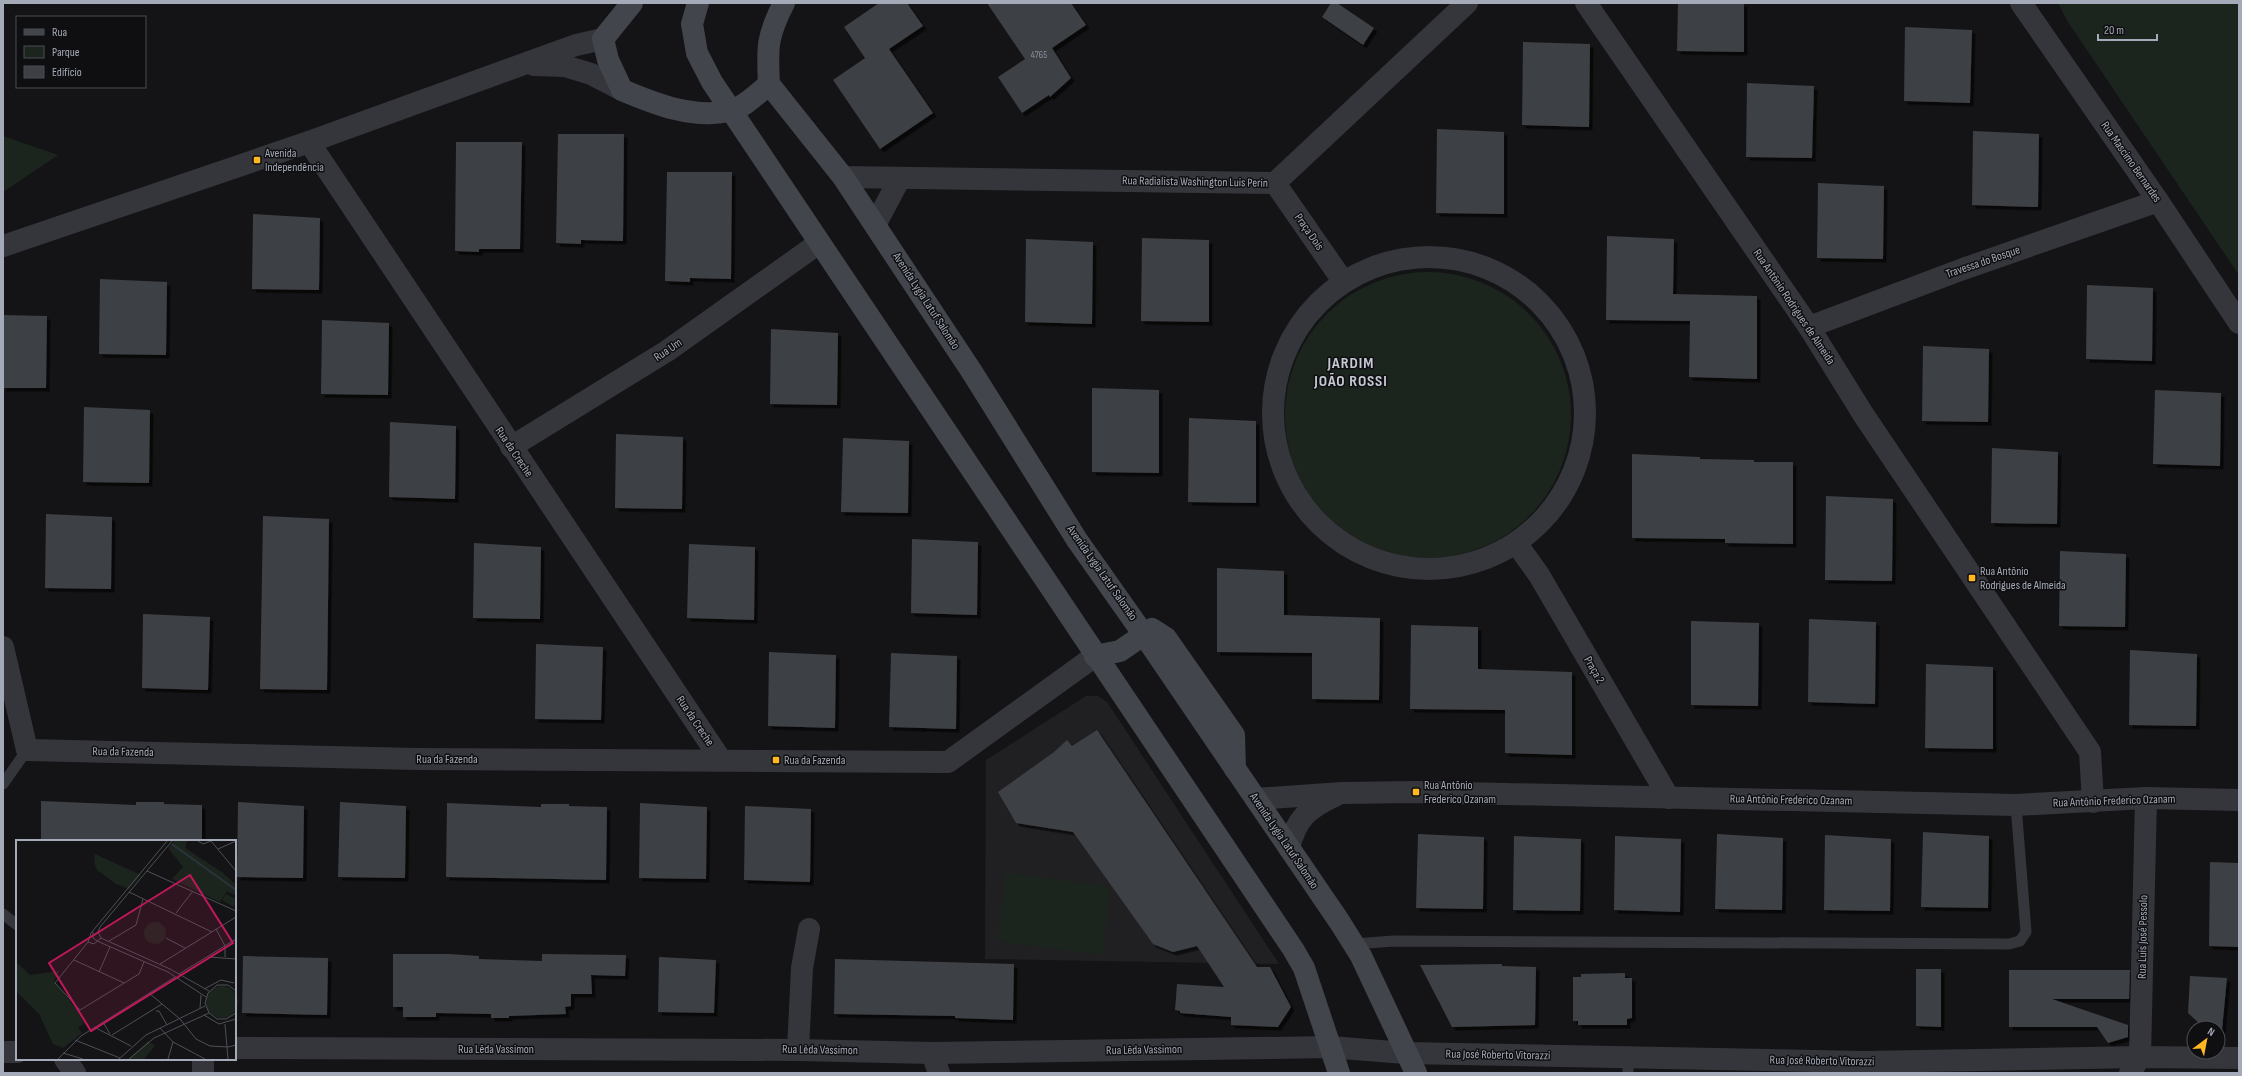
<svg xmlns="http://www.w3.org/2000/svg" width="2242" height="1076" viewBox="0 0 2242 1076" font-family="'Sofia Sans Condensed',sans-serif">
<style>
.built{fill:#202023}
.green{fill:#1c251d}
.building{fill:#3e3f44;filter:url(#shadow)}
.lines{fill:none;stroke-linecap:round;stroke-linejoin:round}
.service{stroke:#35363c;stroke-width:11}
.minor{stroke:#35363c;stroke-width:22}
.secondary{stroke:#42454c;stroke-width:22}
.poi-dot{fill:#ffb823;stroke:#0f0f11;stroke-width:1.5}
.labels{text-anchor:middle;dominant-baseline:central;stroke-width:3;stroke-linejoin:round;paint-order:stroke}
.number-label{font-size:10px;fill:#8a8f9b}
.poi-label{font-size:12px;fill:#a4aab8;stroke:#0f0f11;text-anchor:start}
.street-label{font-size:12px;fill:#a4aab8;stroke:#0f0f11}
.district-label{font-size:16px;font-weight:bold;letter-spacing:1px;fill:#c6c9d3;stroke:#0f0f11}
.inset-river{fill:none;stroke:#29333b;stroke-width:2}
.inset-road{fill:none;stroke:#4e5057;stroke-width:1}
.view{fill:#c2185b;fill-opacity:0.15;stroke:#c2185b;stroke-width:2}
.inset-edge{fill:none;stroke:#a4aab8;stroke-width:2}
</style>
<defs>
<filter id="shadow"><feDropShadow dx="3.5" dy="3.5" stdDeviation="0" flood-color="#0009"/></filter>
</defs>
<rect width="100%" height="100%" fill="#141416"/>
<polygon class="built" points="1086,696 1098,696 1107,702 1113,711 1279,964 985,959 986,760"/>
<g class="green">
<polygon points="2058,3 2239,3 2239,275 2068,22"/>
<polygon points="3,136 58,155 3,192"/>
<circle cx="1428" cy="415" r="143"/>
<polygon points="1006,873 1111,887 1102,955 997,941"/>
</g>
<g class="building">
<polygon points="879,3 907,3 923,26 889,49 933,113 880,149 833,80 865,58 844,27"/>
<polygon points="987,3 1071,3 1086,25 1052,48 1071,78 1050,97 1049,95 1022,113 998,77 1025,59"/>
<polygon points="1331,3 1337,3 1374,28 1363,45 1322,17"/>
<polygon points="1678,3 1744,3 1744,52 1677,51"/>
<polygon points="1905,27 1972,30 1970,103 1904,101"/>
<polygon points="1523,42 1590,44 1589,127 1522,125"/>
<polygon points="1747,83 1814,86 1812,158 1746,157"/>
<polygon points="1437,129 1504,132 1504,214 1436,213"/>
<polygon points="1973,131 2039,134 2038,207 1972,205"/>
<polygon points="558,134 624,134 623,241 581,240 581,244 556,243"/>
<polygon points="456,142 522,142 520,249 479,249 479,252 455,251"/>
<polygon points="667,172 732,172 731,279 690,278 690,282 665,281"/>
<polygon points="1818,183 1884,186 1883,259 1817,258"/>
<polygon points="253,214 320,218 319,290 252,289"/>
<polygon points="1607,236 1674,239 1673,294 1757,296 1757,379 1689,377 1690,321 1606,320"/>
<polygon points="1142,238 1209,240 1209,322 1141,321"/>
<polygon points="1026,239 1093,242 1092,324 1025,322"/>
<polygon points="100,279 167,282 166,355 99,354"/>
<polygon points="2087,285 2153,288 2152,361 2086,359"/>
<polygon points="3,315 47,316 46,388 3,388"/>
<polygon points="322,320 389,323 388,395 321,394"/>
<polygon points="771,329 838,333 837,405 770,404"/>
<polygon points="1923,346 1989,349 1988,422 1922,421"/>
<polygon points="1092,388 1159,390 1159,473 1092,472"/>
<polygon points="2155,390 2221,393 2220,466 2153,464"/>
<polygon points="84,407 150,410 149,483 83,482"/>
<polygon points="1189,418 1256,421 1256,503 1188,502"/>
<polygon points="390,422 456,426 455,499 389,497"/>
<polygon points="616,434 683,437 682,509 615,508"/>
<polygon points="843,438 909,441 908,513 841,512"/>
<polygon points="1992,448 2058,452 2057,524 1991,523"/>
<polygon points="1632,454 1700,457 1700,459 1754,460 1754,462 1793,462 1793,544 1725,543 1725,539 1632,538"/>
<polygon points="1826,496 1893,499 1892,581 1825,580"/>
<polygon points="46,514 112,517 111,589 45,588"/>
<polygon points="263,516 329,519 327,690 260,689"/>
<polygon points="912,539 978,542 977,615 911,613"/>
<polygon points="474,543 541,547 540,619 473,618"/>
<polygon points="689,544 755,547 754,620 687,618"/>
<polygon points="2060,551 2126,554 2125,627 2059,626"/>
<polygon points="1217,568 1284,571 1284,615 1380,618 1379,700 1312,699 1312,653 1217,652"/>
<polygon points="143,614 210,617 208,690 142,688"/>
<polygon points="1809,619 1876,622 1875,704 1808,702"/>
<polygon points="1691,621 1759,623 1758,706 1691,705"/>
<polygon points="1411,625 1478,627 1478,669 1572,672 1572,755 1505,753 1505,710 1410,709"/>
<polygon points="536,644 603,647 601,720 535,719"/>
<polygon points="2130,650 2197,654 2196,726 2129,725"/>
<polygon points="769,652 836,655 835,728 768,726"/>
<polygon points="891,653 957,656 956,729 889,727"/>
<polygon points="1926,664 1993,667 1993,749 1925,748"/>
<polygon points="1097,730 1257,967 1270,967 1291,1007 1278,1027 1231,1025 1231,1017 1180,1013 1180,1011 1175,1010 1177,984 1224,987 1197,946 1173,952 1153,944 1073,832 1016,823 998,792 1054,752 1067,740 1072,746"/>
<polygon points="41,801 136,805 136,802 164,802 164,804 202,805 202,841 41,841"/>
<polygon points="238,802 304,806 303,878 237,877"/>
<polygon points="340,802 406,806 405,878 338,877"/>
<polygon points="447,803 541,807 541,804 569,804 569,806 607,807 606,880 446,877"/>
<polygon points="640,803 707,807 706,879 639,878"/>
<polygon points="745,806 811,809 810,882 744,880"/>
<polygon points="1923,832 1989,836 1988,908 1921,907"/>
<polygon points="1418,834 1484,837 1483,909 1416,908"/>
<polygon points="1717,834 1783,838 1782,910 1715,909"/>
<polygon points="1825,835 1891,839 1890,911 1824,910"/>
<polygon points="1514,836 1581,839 1580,911 1513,910"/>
<polygon points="1615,836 1681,839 1680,912 1614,910"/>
<polygon points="2210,862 2239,863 2239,947 2209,946"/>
<polygon points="393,954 449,954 479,956 479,959 542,961 542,954 626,955 625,976 591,975 592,994 571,994 571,1006 565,1007 566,1014 509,1016 509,1018 491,1018 491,1014 436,1013 436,1017 403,1017 403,1007 393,1007"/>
<polygon points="243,956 328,958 327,1015 242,1013"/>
<polygon points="659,957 716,960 714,1013 658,1012"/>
<polygon points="835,959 1014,964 1013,1020 955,1018 955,1016 834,1014"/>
<polygon points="1502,964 1502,966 1536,967 1535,1025 1452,1027 1420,965"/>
<polygon points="1916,969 1941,969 1941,1027 1916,1026"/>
<polygon points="2009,970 2130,970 2129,999 2052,999 2128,1025 2128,1037 2108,1043 2097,1027 2009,1027"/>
<polygon points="1625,973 1625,978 1632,978 1632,1018 1627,1019 1627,1025 1578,1025 1578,1021 1573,1021 1573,977 1581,977 1581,974"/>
<polygon points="2190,976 2227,978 2222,1030 2203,1027 2188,1013"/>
</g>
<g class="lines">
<g class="service">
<polyline points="3,784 27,750"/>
<polyline points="3,914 17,925"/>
<polyline points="1354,944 1394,941 2009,944 2020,941 2026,932 2016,805"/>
<polyline points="1628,1073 1628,1057"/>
</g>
<g class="minor">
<polyline points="1586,3 1809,327 1863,414 2090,752 2093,802"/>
<polyline points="2021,3 2158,201 2239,323"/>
<polyline points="534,65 565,66 591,74 622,90"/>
<polyline points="309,142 721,760"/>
<polyline points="843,177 1275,183 1467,3"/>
<polyline points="1275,183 1343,281"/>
<polyline points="875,225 900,178"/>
<polyline points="3,246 309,142 576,45 603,39"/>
<circle cx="1429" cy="413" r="156"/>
<polyline points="1809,327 1963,269 2158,201"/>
<polyline points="511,447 667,351 819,243"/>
<polyline points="1516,543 1539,575 1669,798"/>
<polyline points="3,647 27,750 417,759 948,762 1095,656"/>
<polyline points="1256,799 1342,793 1416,792 2016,805 2146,798 2239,800"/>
<path d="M1289,848C1296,819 1308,808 1335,796"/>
<polyline points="235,1048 798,1050 932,1053 1330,1047 1405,1053 1864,1062 2140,1057 2239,1058"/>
<polyline points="798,1050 802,968 809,929"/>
<polyline points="3,1052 17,1052"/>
<polyline points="932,1053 939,1073"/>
<polyline points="65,1059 75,1073"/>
<polyline points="203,1059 203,1073"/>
<polyline points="2130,1073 2140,1057 2146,798"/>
</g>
<g class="secondary">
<path d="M632,3L603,39L608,60L622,90C655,104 693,119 729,111C744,108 758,93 769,84"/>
<polyline points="698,3 692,24 697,53 712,82 1293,949 1304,968 1339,1073"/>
<polyline points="769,84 843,177 972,372 1077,540 1144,635 1339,921 1361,956 1416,1073"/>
<path d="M769,84C767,47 767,36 784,3"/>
<polyline points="1095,656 1120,651 1152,629 1166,638 1234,735 1235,769"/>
</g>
</g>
<g class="poi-dot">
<rect x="253" y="156" width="8" height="8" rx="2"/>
<rect x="1968" y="574" width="8" height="8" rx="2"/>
<rect x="772" y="756" width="8" height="8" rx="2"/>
<rect x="1412" y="788" width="8" height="8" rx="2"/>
</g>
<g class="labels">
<g class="number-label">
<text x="1039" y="55">4765</text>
</g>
<g class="poi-label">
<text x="265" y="153">Avenida<tspan x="265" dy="14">Independência</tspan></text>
<text x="1980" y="571">Rua Antônio<tspan x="1980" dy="14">Rodrigues de Almeida</tspan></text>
<text x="784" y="760">Rua da Fazenda</text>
<text x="1424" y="785">Rua Antônio<tspan x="1424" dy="14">Frederico Ozanam</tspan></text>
</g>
<g class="street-label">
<text transform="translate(2131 162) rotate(55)">Rua Mascimo Bernardes</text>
<text transform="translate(1195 182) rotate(1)">Rua Radialista Washington Luis Perin</text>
<text transform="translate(1309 232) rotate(55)">Praça Dois</text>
<text transform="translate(1983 262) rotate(-19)">Travessa do Bosque</text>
<text transform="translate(926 301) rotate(57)">Avenida Lygia Latuf Salomão</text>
<text transform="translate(1794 307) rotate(56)">Rua Antônio Rodrigues de Almeida</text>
<text transform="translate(668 350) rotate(-34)">Rua Um</text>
<text transform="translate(514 452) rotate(56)">Rua da Creche</text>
<text transform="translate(1102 573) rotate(55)">Avenida Lygia Latuf Salomão</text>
<text transform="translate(1594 670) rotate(60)">Praça 2</text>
<text transform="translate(695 721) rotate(56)">Rua da Creche</text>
<text transform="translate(123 752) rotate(1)">Rua da Fazenda</text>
<text x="447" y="759">Rua da Fazenda</text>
<text transform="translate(1791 800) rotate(1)">Rua Antônio Frederico Ozanam</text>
<text transform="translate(2114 801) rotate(-2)">Rua Antônio Frederico Ozanam</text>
<text transform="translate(1284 841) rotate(56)">Avenida Lygia Latuf Salomão</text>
<text transform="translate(2143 937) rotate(-89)">Rua Luís José Pessolo</text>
<text x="496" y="1049">Rua Lêda Vassimon</text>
<text transform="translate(820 1050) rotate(1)">Rua Lêda Vassimon</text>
<text transform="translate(1144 1050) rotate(-1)">Rua Lêda Vassimon</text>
<text transform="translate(1498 1055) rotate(1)">Rua José Roberto Vitorazzi</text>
<text transform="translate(1822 1061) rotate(1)">Rua José Roberto Vitorazzi</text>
</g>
<g class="district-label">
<text x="1351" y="363">JARDIM<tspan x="1351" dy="18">JOÃO ROSSI</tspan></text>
</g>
</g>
<g transform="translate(16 840)">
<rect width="220" height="220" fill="#141416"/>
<path d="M158,1H171L169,8L207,33L220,45V56L211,51L204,62L156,39L167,27L152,8ZM79,14L125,35L113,49L100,44L81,30L78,22ZM210,54L220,59L218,67L206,60ZM128 93a11 11 0 1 1 22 0a11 11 0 1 1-22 0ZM0,122L14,135L43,131L38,141L61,170L68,184L62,187L66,193L47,208L37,204L23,174L0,151ZM190 162a16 16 0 1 1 32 0a16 16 0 1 1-32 0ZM132,201L139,206L128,219H113Z" fill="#1c251d"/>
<path class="inset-river" d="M156,4L220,50"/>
<path class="inset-road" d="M182,1L187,4L195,1M195,1L220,31M202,9L220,1M131,31L220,71M113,52L196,92M160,73L177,51M200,89L209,106V117M77,92V98L81,101L152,132L190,157M85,98L78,104L72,102L75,93L151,1M85,98L82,92L84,87L156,1M85,98L154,129L193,151M150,98L169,108M93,101L120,85L127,59M72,102L39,143L64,170L123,134L128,122M193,117L220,119M58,120L108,143M144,124L220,77M83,132L94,107M163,134L220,99M188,149L205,140L218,143M220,151L212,145H201L192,153L189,163L193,173L201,179H210L220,173M133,153L164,179L180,199L194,206L212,207L220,205M184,168L185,155M140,171H143L151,185M188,175L203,184L220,179M87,182L94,194M209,184L212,219M78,187L115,206M144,188L157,202L189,219M96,195L146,164M59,200L104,218M47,213L67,219M42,219L65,196L159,137M103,219L130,195L189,166M113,219L138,198L193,173M152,219L157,202"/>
<path class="view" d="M174,35L217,103L75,191L33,123Z"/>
<rect width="220" height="220" class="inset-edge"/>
</g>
<rect width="2242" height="1076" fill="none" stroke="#a4aab8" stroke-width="8"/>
<rect x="16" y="16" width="130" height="72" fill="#0f0f11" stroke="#4b4d54"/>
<rect x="24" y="29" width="20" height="6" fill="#42454c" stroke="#4b4d54"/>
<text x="52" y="36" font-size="12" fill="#a4aab8">Rua</text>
<rect x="24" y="46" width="20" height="12" fill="#1c251d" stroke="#4b4d54"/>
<text x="52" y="56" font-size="12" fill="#a4aab8">Parque</text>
<rect x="24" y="66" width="20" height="12" fill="#3e3f44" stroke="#4b4d54"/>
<text x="52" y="76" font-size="12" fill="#a4aab8">Edifício</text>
<g transform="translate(2206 1040) rotate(32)"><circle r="19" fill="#0f0f11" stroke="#4b4d54"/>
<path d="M0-3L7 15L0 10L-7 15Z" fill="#ffb823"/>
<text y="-6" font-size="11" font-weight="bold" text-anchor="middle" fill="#a4aab8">N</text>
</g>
<path d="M2098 34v6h59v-6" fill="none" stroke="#a4aab8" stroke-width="2"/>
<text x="2104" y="34" font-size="12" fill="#a4aab8" stroke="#0f0f11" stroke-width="3" paint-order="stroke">20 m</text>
</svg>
